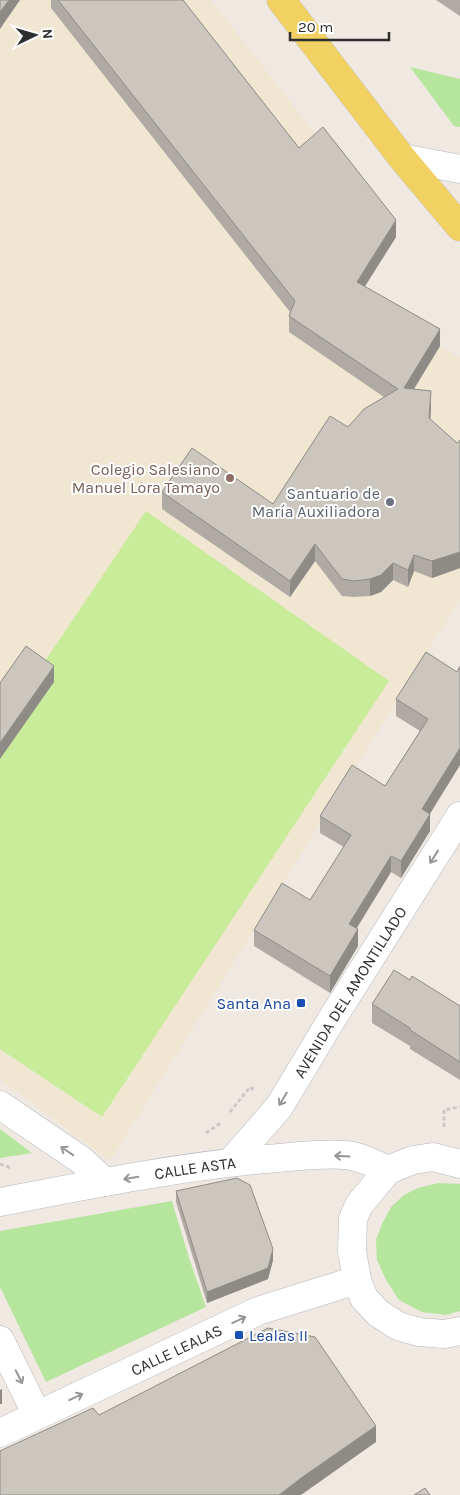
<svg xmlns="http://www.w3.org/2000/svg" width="460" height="1495" viewBox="0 0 460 1495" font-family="Karla,sans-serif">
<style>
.education{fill:#f0e6d1}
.green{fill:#b6e59e}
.pitch{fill:#c9ec9a}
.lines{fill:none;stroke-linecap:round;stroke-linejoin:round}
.minor-casing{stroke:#b4b7c1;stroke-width:29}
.major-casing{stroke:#c9c9c9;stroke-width:29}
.path{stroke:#c9c9c9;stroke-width:3;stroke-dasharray:4 2.5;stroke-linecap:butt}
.minor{stroke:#fff;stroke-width:28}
.major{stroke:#f2d163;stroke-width:28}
.wall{fill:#afaba4}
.shaded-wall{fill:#8e8b86}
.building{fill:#cbc7bf;stroke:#8e8b86}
.oneway{stroke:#969696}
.education-dot{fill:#8d6e63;stroke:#fff;stroke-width:2}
.worship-dot{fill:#6b7280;stroke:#fff;stroke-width:2}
.transit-dot{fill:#1a4fb4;stroke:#fff;stroke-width:2}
.labels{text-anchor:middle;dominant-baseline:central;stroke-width:4;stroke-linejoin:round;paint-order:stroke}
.education-label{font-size:16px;fill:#785e54;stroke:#fff;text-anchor:end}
.worship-label{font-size:16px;fill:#5b616d;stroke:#fff;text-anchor:end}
.street-label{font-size:16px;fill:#2e2e2e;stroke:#fff}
.transit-label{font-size:16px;fill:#164399;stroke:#fff;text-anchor:end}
</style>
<rect width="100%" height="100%" fill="#efe9e1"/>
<polygon class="education" points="0,0 211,0 396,237 357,299 460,358 460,599 110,1161 0,1079"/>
<g class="green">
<polygon points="410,67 460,79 460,127 454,126"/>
<polygon points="0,1129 32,1153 0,1158"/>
<polygon points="439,1183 460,1184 460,1311 446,1315 422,1312 399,1300 386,1280 377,1260 376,1240 382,1224 391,1207 404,1195 418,1188"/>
<polygon points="172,1201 188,1255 206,1307 46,1382 0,1287 0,1231"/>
</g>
<polygon class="pitch" points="146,511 389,681 102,1117 0,1049 0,728"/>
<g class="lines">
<defs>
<g id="minor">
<polyline points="402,158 460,169"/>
<polyline points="0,1105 81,1160 105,1182"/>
<path id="s1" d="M231,1162L279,1107L332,1019L460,816"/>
<polyline points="460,1164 433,1157 413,1160 388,1170 359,1205 353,1219 352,1251 357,1280 364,1298 378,1313 398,1326 419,1332 444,1334 460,1331"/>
<path id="s2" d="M0,1202C88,1185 177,1167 266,1159C292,1157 320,1153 345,1155C360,1156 375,1164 388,1170"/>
<polyline points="0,1340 37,1415"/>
<path id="s3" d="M0,1433L258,1311L357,1280"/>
</g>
<polyline id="major" points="281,0 402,158 460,227"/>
</defs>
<use href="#minor" class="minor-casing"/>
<use href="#major" class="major-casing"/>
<g class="path">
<polyline points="230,1112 250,1087 254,1090"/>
<polyline points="444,1127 444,1110 460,1107"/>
<polyline points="206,1133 221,1123"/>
<polyline points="0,1164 11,1168"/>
</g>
<use href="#minor" class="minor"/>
<use href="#major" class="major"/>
</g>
<g class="wall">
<polygon points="51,0 183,0 299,148 396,237 364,287 440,346 414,389 431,408 430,420 457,443 460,440 460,568 432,578 414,571 408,587 393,580 381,592 370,596 354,597 342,596 315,561 290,597 162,509 162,492 273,504 348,427 384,397 289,332 289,316 290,312 51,8"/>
<polygon points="436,0 460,0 460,16"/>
<polygon points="460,666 460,765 430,814 430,831 401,878 391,872 357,928 358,946 330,993 254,946 254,930 310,900 344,847 320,833 320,816 385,786 420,731 396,716 396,699 457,672"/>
<polygon points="410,980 460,1006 460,1080 410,1049 410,1046 372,1023 372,1004"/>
<polygon points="176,1191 273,1260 268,1279 207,1303 176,1202"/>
</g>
<g class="shaded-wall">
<polygon points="9,0 20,0 0,29 0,12"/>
<polygon points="396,220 396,237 357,299 357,282"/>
<polygon points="440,329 440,346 404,405 404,388"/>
<polygon points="431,391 431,408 429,435 429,418"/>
<polygon points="315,544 315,561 290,597 290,581"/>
<polygon points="460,552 460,568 432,578 432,561"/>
<polygon points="414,555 414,571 408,587 408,570"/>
<polygon points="393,563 393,580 381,592 370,596 370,579"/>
<polygon points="54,666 54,682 0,759 0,743"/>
<polygon points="460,748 460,765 422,826 422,809"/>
<polygon points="430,814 430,831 401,878 401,861"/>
<polygon points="391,856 391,872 349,940 349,924"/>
<polygon points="358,929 358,946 330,993 330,976"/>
<polygon points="273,1249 273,1260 268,1279 207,1303 207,1292"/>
<polygon points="2,1389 2,1404 0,1404 0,1390"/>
<polygon points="376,1426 376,1442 301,1495 279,1495 301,1478"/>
</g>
<g class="building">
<polygon points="0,0 9,0 0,12"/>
<polygon points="58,0 183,0 299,148 323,127 396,220 357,282 440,329 404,388 431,391 429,418 457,443 460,440 460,552 432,561 414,555 408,570 393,563 381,575 370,579 354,581 342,579 315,544 290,581 162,492 192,448 273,504 330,416 348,427 364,409 398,389 289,316 295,301"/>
<polygon points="26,646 54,666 0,743 0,683"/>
<polygon points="426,652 457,672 460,666 460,748 422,809 430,814 401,861 391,856 349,924 358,929 330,976 254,930 282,883 310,900 351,835 320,816 352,765 385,786 428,719 396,699"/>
<polygon points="394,970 410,980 412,976 460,1006 460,1062 410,1030 410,1028 372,1004"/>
<polygon points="237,1178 250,1185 273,1249 268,1268 207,1292 176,1191"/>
<polygon points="268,1328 315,1337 376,1426 301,1478 279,1495 0,1495 0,1451 93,1408 99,1415"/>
<polygon points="425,1488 430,1495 414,1495"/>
</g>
<defs><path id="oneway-shaft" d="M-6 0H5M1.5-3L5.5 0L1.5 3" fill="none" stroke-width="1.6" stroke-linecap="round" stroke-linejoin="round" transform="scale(1.25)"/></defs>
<g class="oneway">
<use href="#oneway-shaft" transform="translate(434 857) rotate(122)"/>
<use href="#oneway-shaft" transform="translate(283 1099) rotate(121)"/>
<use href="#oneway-shaft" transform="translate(67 1151) rotate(-146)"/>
<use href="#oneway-shaft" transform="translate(342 1156) rotate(-177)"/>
<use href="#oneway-shaft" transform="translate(131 1178) rotate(171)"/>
<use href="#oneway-shaft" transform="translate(239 1320) rotate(-25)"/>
<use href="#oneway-shaft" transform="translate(19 1377) rotate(63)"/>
<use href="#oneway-shaft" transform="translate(76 1397) rotate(-25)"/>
</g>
<circle class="education-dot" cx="230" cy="478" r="5"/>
<circle class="worship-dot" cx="390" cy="502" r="5"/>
<g class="transit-dot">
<rect x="296" y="998" width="10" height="10" rx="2.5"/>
<rect x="234" y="1330" width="10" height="10" rx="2.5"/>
</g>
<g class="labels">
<g class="education-label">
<text x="220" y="469">Colegio Salesiano<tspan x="220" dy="18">Manuel Lora Tamayo</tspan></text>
</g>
<g class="worship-label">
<text x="380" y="493">Santuario de<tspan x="380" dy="18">María Auxiliadora</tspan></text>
</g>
<g class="street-label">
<text stroke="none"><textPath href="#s1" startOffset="208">AVENIDA DEL AMONTILLADO</textPath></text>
<text stroke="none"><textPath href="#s2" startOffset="198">CALLE ASTA</textPath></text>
<text stroke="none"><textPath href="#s3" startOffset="195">CALLE LEALAS</textPath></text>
</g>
<g class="transit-label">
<text x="291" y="1003">Santa Ana</text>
<text x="249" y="1335" text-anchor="start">Lealas II</text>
</g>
</g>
<g transform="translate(35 35) rotate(85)" stroke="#ffffff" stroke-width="4" paint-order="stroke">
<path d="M0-4L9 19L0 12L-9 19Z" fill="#2e2e2e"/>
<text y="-8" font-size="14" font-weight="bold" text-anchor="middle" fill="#2e2e2e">N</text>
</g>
<path d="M290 32v8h99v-8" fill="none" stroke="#2e2e2e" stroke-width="2.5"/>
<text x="298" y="32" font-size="15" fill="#2e2e2e" stroke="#ffffff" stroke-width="4" paint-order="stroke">20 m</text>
</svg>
